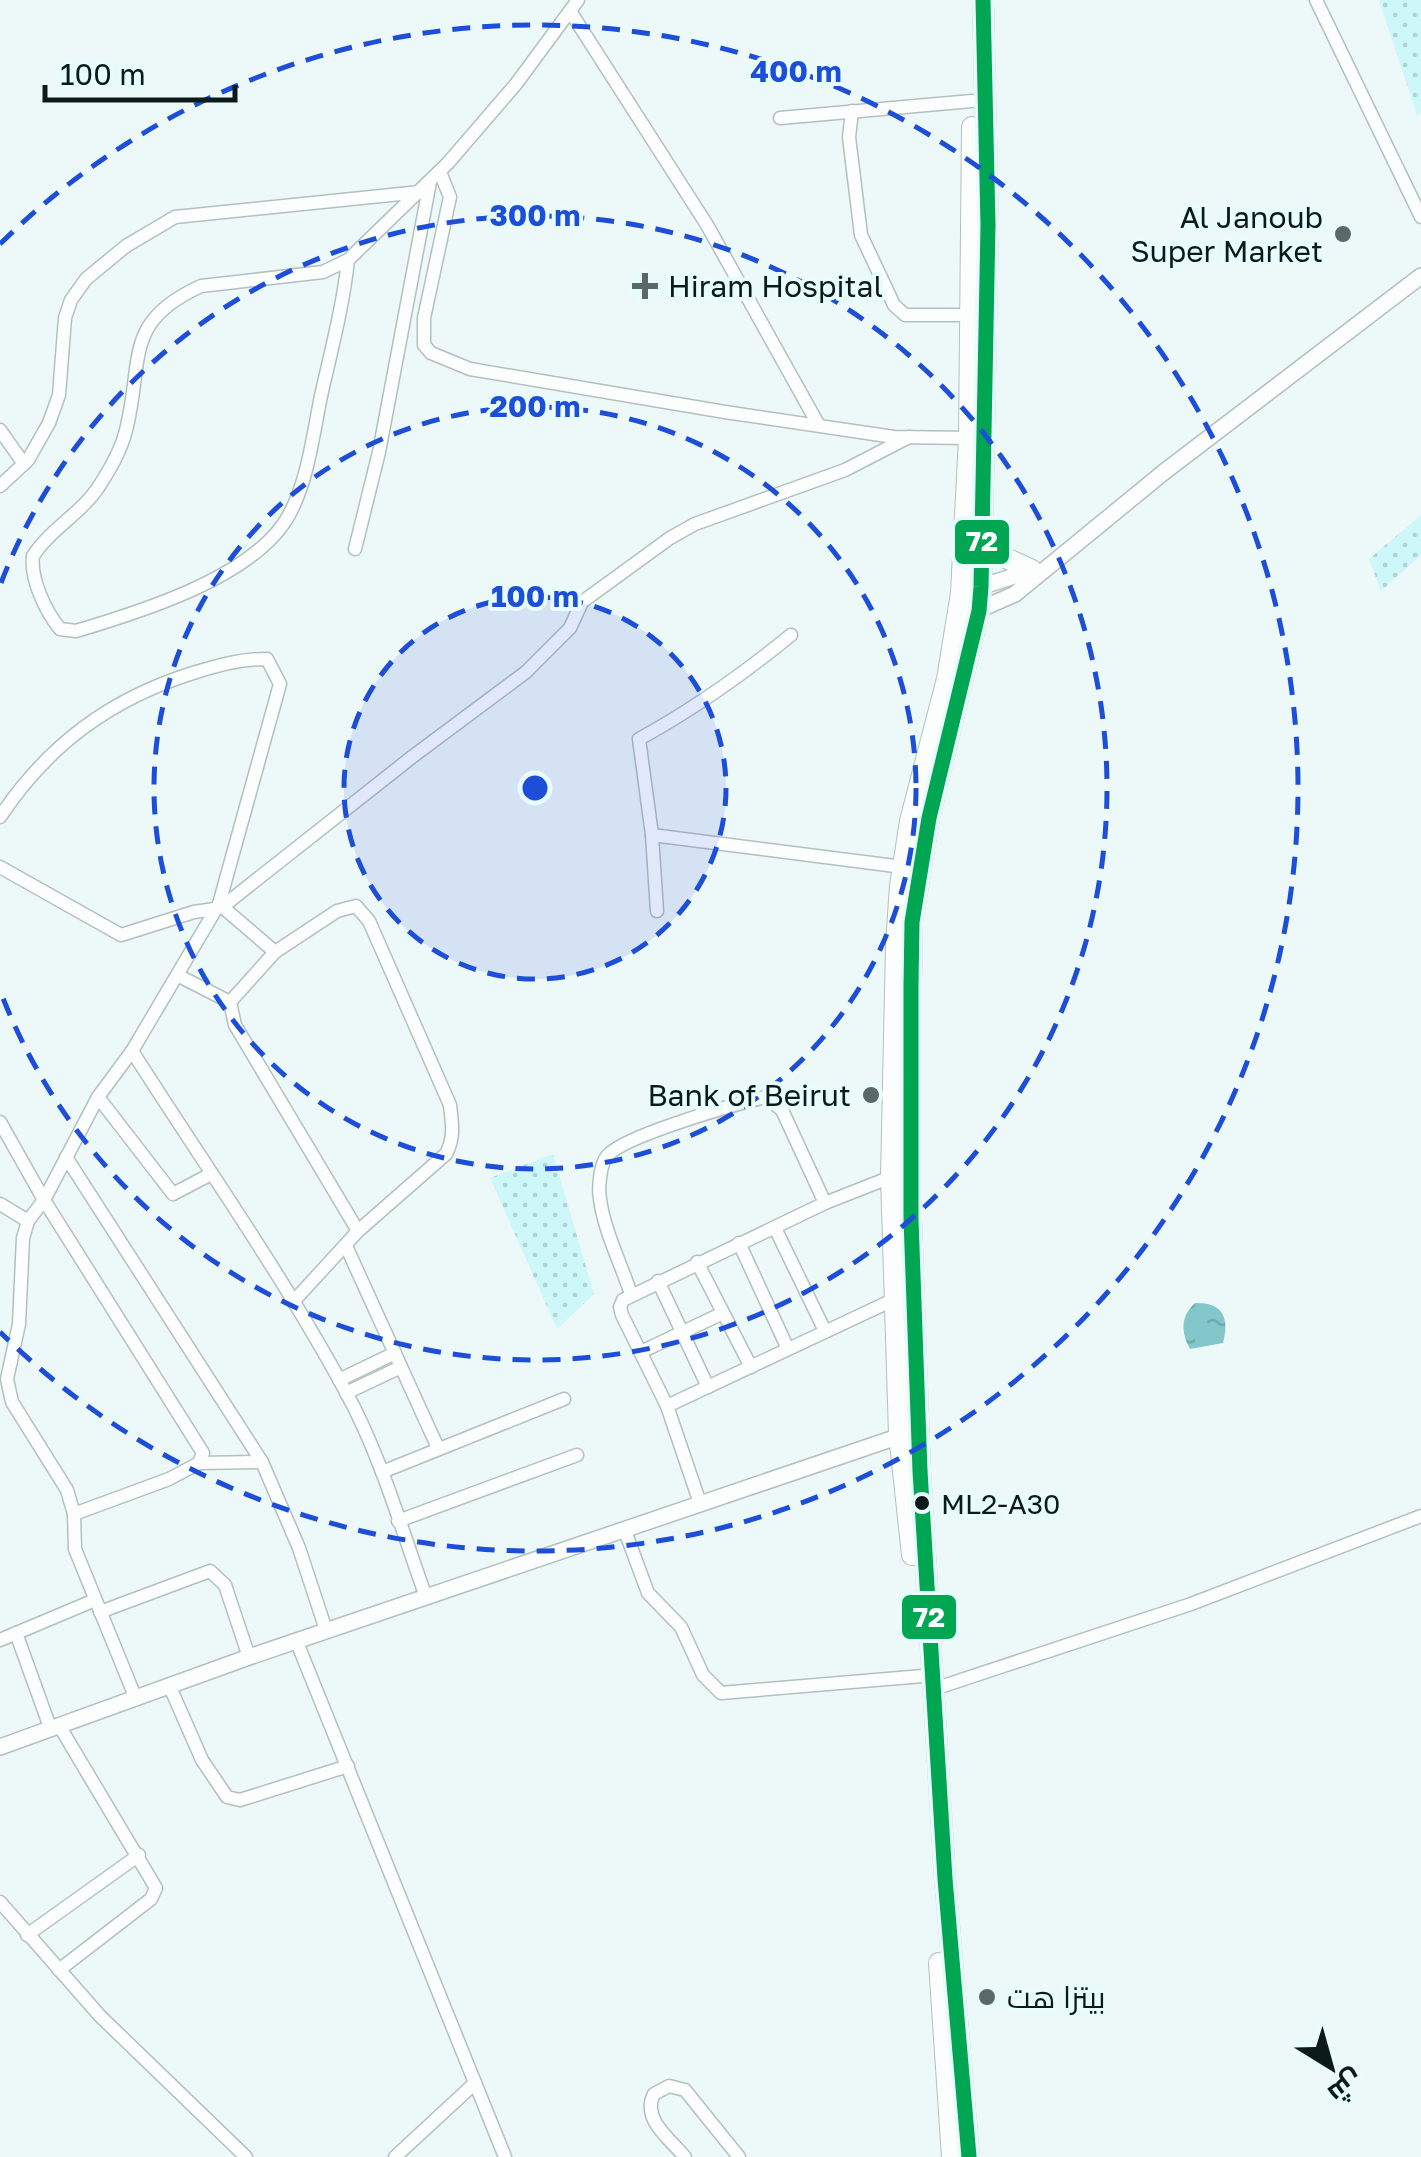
<svg xmlns="http://www.w3.org/2000/svg" width="1421" height="2157" viewBox="0 0 1421 2157" font-family="'Golos Text',Cairo,sans-serif">
<style>
.grass{fill:url(#grass-dots)}
.water{fill:url(#water-ripples)}
.lines{fill:none;stroke-linecap:round;stroke-linejoin:round}
.minor-casing{stroke:#b4bfbf;stroke-width:15}
.major-casing{stroke:#b4bfbf;stroke-width:18}
.highway-casing{stroke:#b4bfbf;stroke-width:22}
.minor{stroke:#fcfefe;stroke-width:12}
.major{stroke:#fcfefe;stroke-width:15}
.highway{stroke:#fcfefe;stroke-width:20}
.bus-1-casing{stroke:#e8fcfd;stroke-width:22}
.bus-1{stroke:#00a651;stroke-width:15}
.ring{fill:none;stroke:#1d4ed8;stroke-width:5;stroke-dasharray:18 12}
.poi-dot{fill:#5b6868;stroke:#e8fcfd;stroke-width:4}
.bus-dot{fill:#0d1a1a;stroke:#e8fcfd;stroke-width:4}
.labels{text-anchor:middle;dominant-baseline:central;stroke-width:8;stroke-linejoin:round;paint-order:stroke}
.bus-label{font-size:28px;fill:#0d1a1a;stroke:#e8fcfd;text-anchor:start}
.poi-label{font-size:30px;fill:#0d1a1a;stroke:#e8fcfd;text-anchor:end}
.centre{fill:#1d4ed8;stroke:#e8fcfd;stroke-width:5}
.ring-label{font-size:30px;text-anchor:middle;font-weight:bold;fill:#1d4ed8;stroke:#e8fcfd;stroke-width:8;stroke-linejoin:round;paint-order:stroke}
.line-badge{stroke:#e8fcfd;stroke-width:4}
.badge-label{font-size:28px;text-anchor:middle;font-weight:bold;fill:#fff}
</style>
<defs>
<pattern id="grass-dots" width="8" height="8" patternUnits="userSpaceOnUse" patternTransform="scale(2.5)"><rect width="8" height="8" fill="#cef7fa"/><path d="M2 2h.1M6 6h.1" fill="none" stroke="#b0d3d6" stroke-width="1.8" stroke-linecap="round"/></pattern>
<pattern id="water-ripples" width="26" height="14" patternUnits="userSpaceOnUse" patternTransform="scale(2.5)"><rect width="26" height="14" fill="#83c7cb"/><path d="M2 4q2-2 4 0t4 0M15 11q2-2 4 0t4 0" fill="none" stroke="#70aaae"/></pattern>
</defs>
<rect width="100%" height="100%" fill="#edf8f8"/>
<g class="grass">
<polygon points="1379,0 1421,0 1421,113 1417,115"/>
<polygon points="1421,515 1421,555 1381,591 1369,559"/>
<polygon points="553,1154 594,1294 557,1329 490,1178"/>
</g>
<path class="water" d="M1195,1303C1222,1302 1230,1317 1223,1343L1190,1349C1181,1332 1180,1317 1195,1303Z"/>
<g class="lines">
<defs>
<g id="minor">
<polyline points="1316,0 1421,217"/>
<polyline points="570,11 707,225 818,424"/>
<polyline points="852,111 849,137 861,235 894,305 905,315 970,315"/>
<polyline points="780,118 972,101"/>
<polyline points="440,172 450,197 424,318 424,345 431,353 470,369 725,412 894,437 969,438"/>
<path d="M348,260C343,307 331,351 321,396C313,435 308,480 289,515C255,577 140,612 76,631L60,629C46,612 30,579 33,556C51,528 84,512 101,483C112,466 123,446 127,426C143,358 124,321 201,286L323,272L348,260L448,163L516,84L578,0"/>
<polyline points="0,430 24,464"/>
<polyline points="0,486 28,460 49,423 59,395 65,318 71,300 86,279 126,246 175,217 420,192"/>
<polyline points="355,549 379,452 430,182"/>
<path d="M0,817C48,745 110,699 193,673C219,665 240,659 267,659L280,684L219,904L132,1051L98,1097L44,1200L28,1221L23,1238L19,1324L7,1379L12,1402L67,1490L74,1514L75,1549L136,1699"/>
<polyline points="652,835 903,867"/>
<polyline points="0,867 121,935 194,912 215,909"/>
<polyline points="219,904 275,952"/>
<polyline points="222,907 412,757 526,672 570,628 582,602 670,538 695,524 845,470 909,437"/>
<path d="M657,911L652,835L639,739C694,709 743,674 791,635"/>
<polyline points="179,976 230,1002"/>
<path d="M230,1002L275,952L337,911L356,906L369,921L450,1105C452,1123 455,1137 446,1154L358,1231L293,1302"/>
<polyline points="230,1002 235,1025 358,1231"/>
<path d="M132,1051C204,1164 282,1274 346,1392C381,1456 401,1528 426,1597"/>
<polyline points="98,1097 173,1194 211,1174"/>
<polyline points="0,1122 44,1200 203,1453 199,1463 169,1479 74,1514"/>
<polyline points="66,1157 262,1462 299,1548 326,1630"/>
<polyline points="0,1204 28,1221"/>
<polyline points="775,1228 825,1331"/>
<polyline points="739,1243 788,1349"/>
<polyline points="346,1246 438,1448"/>
<polyline points="697,1262 751,1367"/>
<polyline points="658,1281 708,1387"/>
<path d="M631,1294C621,1264 604,1230 600,1199C598,1188 600,1163 608,1155C627,1135 735,1104 766,1097L782,1110L825,1203"/>
<polyline points="643,1351 723,1313"/>
<polyline points="339,1380 395,1353"/>
<polyline points="346,1393 401,1367"/>
<polyline points="667,1406 895,1299"/>
<polyline points="199,1463 262,1462"/>
<polyline points="382,1472 564,1399"/>
<polyline points="700,1503 667,1406 622,1315 620,1307 623,1300 825,1203 891,1177"/>
<polyline points="398,1521 577,1455"/>
<polyline points="625,1531 648,1593 681,1627 703,1675 721,1693 923,1676"/>
<polyline points="100,1612 210,1571 225,1585 249,1657"/>
<polyline points="16,1633 51,1730"/>
<polyline points="0,1640 95,1600"/>
<polyline points="296,1640 505,2157"/>
<polyline points="170,1687 202,1760 227,1797 240,1800 348,1766"/>
<polyline points="934,1689 1191,1604 1421,1516"/>
<polyline points="0,1902 100,2016 246,2157"/>
<polyline points="27,1935 139,1855"/>
<polyline points="59,1970 151,1899 156,1888 60,1727"/>
<polyline points="395,2157 475,2083"/>
<path d="M685,2157C670,2139 641,2119 654,2094L669,2086L685,2090L739,2157"/>
</g>
<g id="major">
<polyline points="974,589 1033,570"/>
<polyline points="974,612 1015,594 1164,472 1421,276"/>
<polyline points="0,1747 249,1657 906,1434"/>
</g>
<g id="highway">
<polyline points="982,547 1032,570"/>
<polyline points="912,1555 899,1434 891,1177 896,945 900,886 910,821 947,679 961,593 969,438 972,127"/>
<polyline points="939,1963 952,2157"/>
<polyline points="969,2157 945,1879 920,1471 911,1219 911,985 912,922 929,818 979,611 981,587 988,225 983,0"/>
</g>
</defs>
<use href="#minor" class="minor-casing"/>
<use href="#major" class="major-casing"/>
<use href="#highway" class="highway-casing"/>
<use href="#minor" class="minor"/>
<use href="#major" class="major"/>
<use href="#highway" class="highway"/>
<defs>
<polyline id="bus-1" points="969,2157 945,1879 920,1471 911,1219 911,985 912,922 929,818 979,611 981,587 988,225 983,0"/>
</defs>
<use href="#bus-1" class="bus-1-casing"/>
<use href="#bus-1" class="bus-1"/>
</g>
<circle cx="535" cy="788" r="191" fill="#1d4ed8" fill-opacity=".12"/>
<g class="ring">
<circle cx="535" cy="788" r="191"/>
<circle cx="535" cy="788" r="381"/>
<path d="M1 583A572 572 0 1 1 1 993"/>
<path d="M0 244A763 763 0 1 1 0 1332"/>
</g>
<g class="poi-dot">
<circle cx="1343" cy="234" r="10"/>
<path d="M640 271h10v10h10v10h-10v10h-10v-10h-10v-10h10z"/>
<circle cx="871" cy="1095" r="10"/>
<circle cx="987" cy="1997" r="10"/>
</g>
<circle class="bus-dot" cx="922" cy="1503" r="9"/>
<g class="labels">
<g class="bus-label">
<text x="941" y="1503">ML2-A30</text>
</g>
<g class="poi-label">
<text x="1323" y="217">Al Janoub<tspan x="1323" dy="34">Super Market</tspan></text>
<text x="668" y="286" text-anchor="start">Hiram Hospital</text>
<text x="851" y="1095">Bank of Beirut</text>
<text x="1007" y="1997" text-anchor="start">بيتزا هت</text>
</g>
</g>
<circle cx="535" cy="788" r="15" class="centre"/>
<g class="ring-label">
<text x="796" y="82">400 m</text>
<text x="535" y="226">300 m</text>
<text x="535" y="417">200 m</text>
<text x="535" y="607">100 m</text>
</g>
<g class="line-badge">
<rect x="953" y="518" width="58" height="48" rx="10" fill="#00a651"/>
<rect x="900" y="1593" width="58" height="48" rx="10" fill="#00a651"/>
</g>
<g class="badge-label">
<text x="982" y="551">72</text>
<text x="929" y="1627">72</text>
</g>
<g transform="translate(1331 2067) rotate(143)" stroke="#e8fcfd" stroke-width="8" paint-order="stroke">
<path d="M0-8L18 38L0 25L-18 38Z" fill="#0d1a1a"/>
<text y="-15" font-size="28" font-weight="bold" text-anchor="middle" fill="#0d1a1a">ش</text>
</g>
<path d="M45 85v15h190v-15" fill="none" stroke="#0d1a1a" stroke-width="5"/>
<text x="60" y="85" font-size="30" fill="#0d1a1a" stroke="#e8fcfd" stroke-width="8" paint-order="stroke">100 m</text>
</svg>
